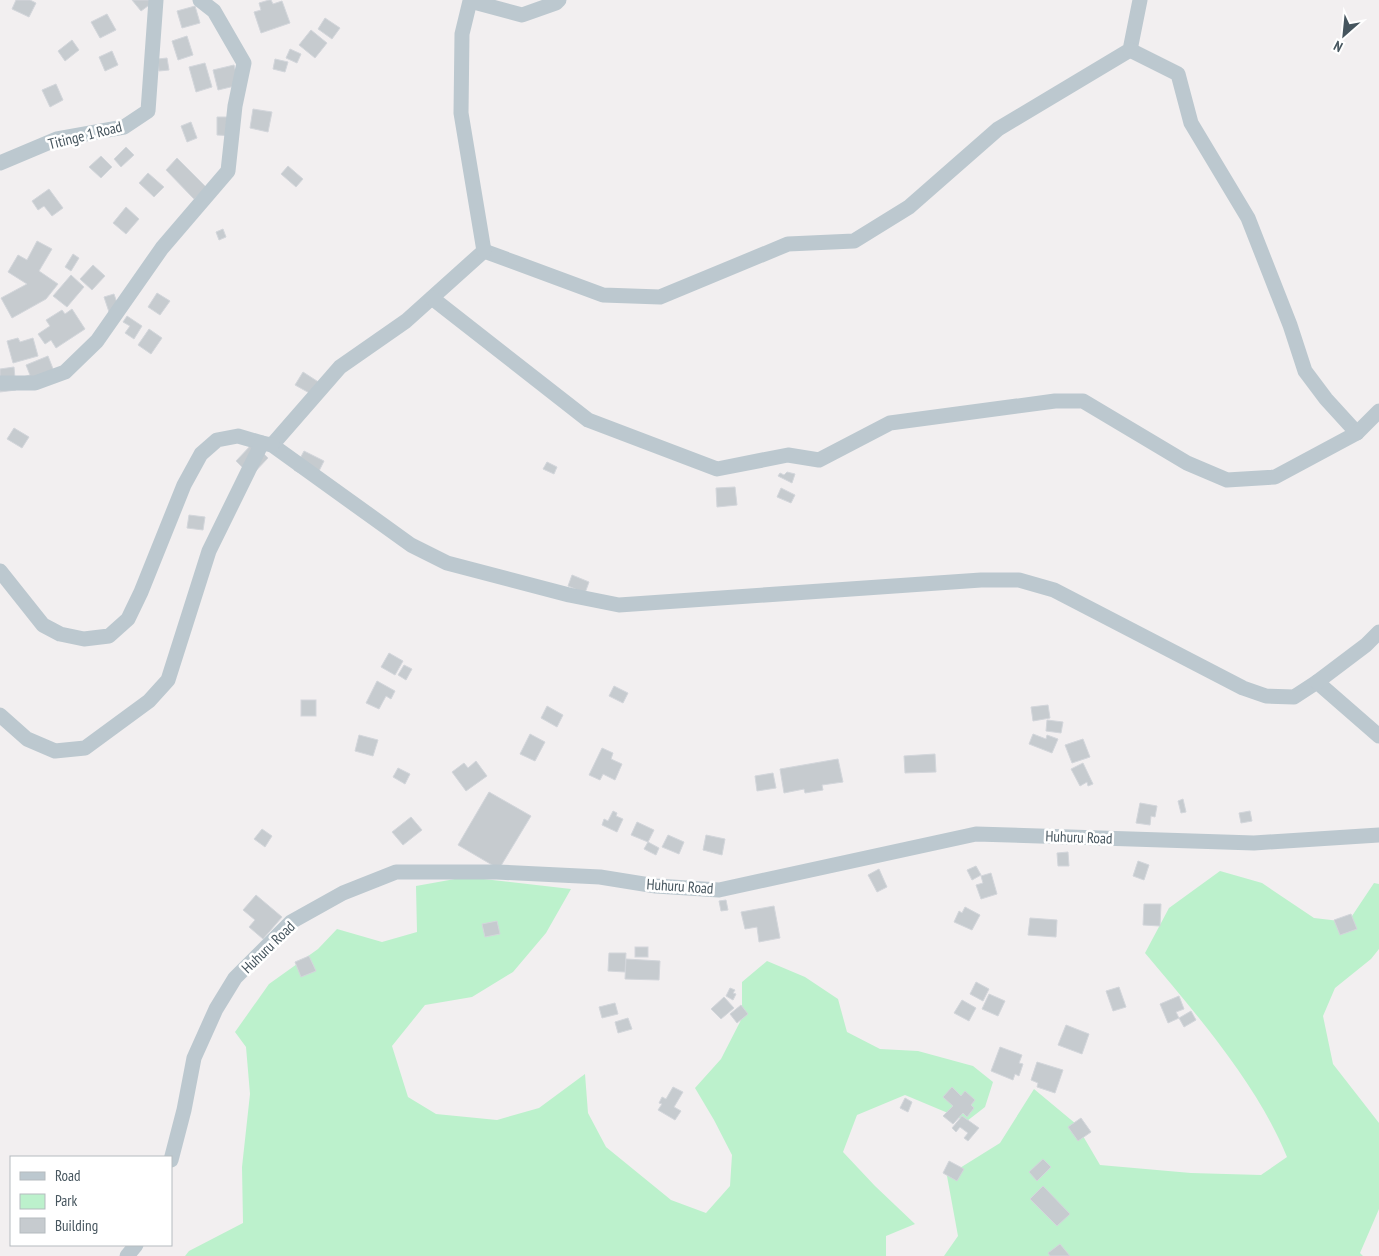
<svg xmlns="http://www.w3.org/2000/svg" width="1379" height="1256" viewBox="0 0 1379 1256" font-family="'PT Sans Narrow',sans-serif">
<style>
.green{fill:#bcf1cc}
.building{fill:#c6cbcf;stroke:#d3d6db}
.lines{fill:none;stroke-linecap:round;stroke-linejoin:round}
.street{stroke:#bcc8cf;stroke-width:15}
.labels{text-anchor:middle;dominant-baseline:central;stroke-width:5;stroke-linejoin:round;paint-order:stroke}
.street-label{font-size:15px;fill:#46555e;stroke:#fff}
</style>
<rect width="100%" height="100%" fill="#f2eff0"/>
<g class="green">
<path d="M1220,871L1262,883L1314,918L1348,922L1374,883L1379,884V949L1371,959L1335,988L1323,1016L1333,1064L1379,1123V1209L1360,1253L1363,1256H944L958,1236L947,1176L1000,1143L1034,1089L1076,1124L1100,1165L1191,1173L1261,1175L1287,1157C1257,1083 1196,1014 1145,953L1169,908Z"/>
<polygon points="466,877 571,889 546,933 513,972 472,997 425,1005 392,1046 408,1097 436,1114 497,1120 539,1108 585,1074 588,1113 606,1147 671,1200 706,1213 730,1186 732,1155 714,1120 695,1088 721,1059 742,1018 742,982 767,961 805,977 838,999 847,1032 880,1049 918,1051 973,1066 993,1082 985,1107 967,1121 905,1095 857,1115 843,1152 875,1186 915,1224 886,1236 886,1256 185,1256 189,1251 243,1223 242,1167 250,1094 246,1047 235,1032 269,984 318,949 337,929 382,942 417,932 416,886"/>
</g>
<g class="building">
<polygon points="16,0 30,0 36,3 29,17 12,9"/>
<polygon points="132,0 149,0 152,3 141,11"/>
<polygon points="269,0 271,0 273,4 282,1 290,23 261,33 254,12 261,10 259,3"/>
<polygon points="195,6 200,23 182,28 177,11"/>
<polygon points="107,14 116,30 100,38 91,22"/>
<polygon points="325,18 340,28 332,39 318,29"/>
<polygon points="311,30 327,43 315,58 299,45"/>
<polygon points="187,36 193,55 178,60 172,41"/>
<polygon points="72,40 79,50 65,61 58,51"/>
<polygon points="290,49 301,54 297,63 286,58"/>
<polygon points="112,51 118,65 105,71 99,57"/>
<polygon points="167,58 169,70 159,71 158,59"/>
<polygon points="275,59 288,62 285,72 273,69"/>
<polygon points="205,63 212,87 196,92 189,67"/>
<polygon points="234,65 239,85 218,90 213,70"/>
<polygon points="56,84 63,100 50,107 42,90"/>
<polygon points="253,109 272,112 268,132 250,128"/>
<polygon points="217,117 235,117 235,136 217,135"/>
<polygon points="191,122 197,138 187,142 181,126"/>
<polygon points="126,147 134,155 121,167 114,159"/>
<polygon points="101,156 112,167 101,178 89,167"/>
<polygon points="177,158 206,187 194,199 166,170"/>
<polygon points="288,166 303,179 296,187 281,174"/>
<polygon points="148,173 164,187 154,197 139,183"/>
<polygon points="49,189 63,208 52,216 44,206 38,210 32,201"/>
<polygon points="126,207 139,219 126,234 113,223"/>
<polygon points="223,229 226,237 219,240 216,232"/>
<polygon points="37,241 52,249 39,271 58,284 46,299 12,318 1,298 27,284 8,272 18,255 27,260"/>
<polygon points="73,254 79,258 71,271 65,267"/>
<polygon points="93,265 105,276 92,290 80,279"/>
<polygon points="71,275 84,287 67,307 53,296"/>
<polygon points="157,293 170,301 160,315 148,307"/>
<polygon points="114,294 120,312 110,315 104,297"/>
<polygon points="72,309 85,329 56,348 51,340 45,344 38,334 50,326 46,320 62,310 65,314"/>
<polygon points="127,316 142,326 134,339 125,333 130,326 123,322"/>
<polygon points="149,329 162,338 151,354 138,345"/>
<polygon points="18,338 20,342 33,338 38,356 13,363 7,341"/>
<polygon points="48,356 57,379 23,377 30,375 26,365"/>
<polygon points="14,367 16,390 0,392 0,369"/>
<polygon points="303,372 320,383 313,395 295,385"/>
<polygon points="14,428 29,437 22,448 7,439"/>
<polygon points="253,443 268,458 251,476 236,461"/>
<polygon points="304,451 324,461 314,481 294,470"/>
<polygon points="547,462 557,467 554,474 543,469"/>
<polygon points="787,472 795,474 792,483 778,476 780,473 784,475"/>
<polygon points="735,487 737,505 717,507 716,488"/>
<polygon points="781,488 795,495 791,503 777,497"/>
<polygon points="189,515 205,517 203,530 187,528"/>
<polygon points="572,575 589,582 585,593 568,586"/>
<polygon points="389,653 403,661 395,675 381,667"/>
<polygon points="404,665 412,669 406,680 398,675"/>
<polygon points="377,681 395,691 391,699 386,696 379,709 366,703"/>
<polygon points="614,686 628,693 623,703 609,696"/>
<rect x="301" y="700" width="15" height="16"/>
<polygon points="1048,705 1050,718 1033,721 1031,707"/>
<polygon points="547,706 563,715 557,727 541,718"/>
<polygon points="1047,720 1063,722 1061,733 1046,731"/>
<polygon points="530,734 545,742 535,761 520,754"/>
<polygon points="1033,734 1046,739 1047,735 1058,739 1052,753 1029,744"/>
<polygon points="359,735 378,740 373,756 355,751"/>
<polygon points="1083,739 1090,757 1072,763 1065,745"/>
<polygon points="602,748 613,753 611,759 622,764 615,780 603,774 600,780 589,775"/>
<polygon points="935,754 936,772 905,773 904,756"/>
<polygon points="838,759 843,782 822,785 823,790 805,793 804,789 784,793 780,769"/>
<polygon points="476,761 487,776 466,791 452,772 464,763 468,768"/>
<polygon points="1083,763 1093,784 1088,786 1087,782 1080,786 1071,769"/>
<polygon points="398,768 410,774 405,784 393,777"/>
<polygon points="773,773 776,788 757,791 755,776"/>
<polygon points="489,792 531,816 499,869 458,845"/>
<polygon points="1183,799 1186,812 1181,813 1178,801"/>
<polygon points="1140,803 1157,806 1155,817 1151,816 1150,825 1136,823"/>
<polygon points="613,811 617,813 616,816 623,819 617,832 602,825 604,819 608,821"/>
<polygon points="1250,811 1252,821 1241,823 1239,813"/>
<polygon points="411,817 422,830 403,845 392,832"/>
<polygon points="637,822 654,830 648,842 631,835"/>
<polygon points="262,829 272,836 265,847 254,839"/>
<polygon points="668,835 684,842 679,854 662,847"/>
<polygon points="706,835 725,839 722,855 703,850"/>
<polygon points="648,842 659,848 656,855 644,849"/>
<polygon points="1068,852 1069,866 1058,866 1057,853"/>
<polygon points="1138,861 1149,865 1144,880 1133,876"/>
<polygon points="976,866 981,875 972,880 967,870"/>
<polygon points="879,869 887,887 877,892 868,875"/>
<polygon points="991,873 997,894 981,899 976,885 983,883 981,876"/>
<polygon points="256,895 282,917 263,939 249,927 255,920 243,910"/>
<polygon points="726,900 728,910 721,911 719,901"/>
<polygon points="1144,904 1161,904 1160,926 1143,925"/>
<polygon points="774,906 780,938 759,942 757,927 745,929 741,912"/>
<polygon points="965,907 980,915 972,930 954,922 959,911 962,913"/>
<polygon points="1351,914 1357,929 1340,935 1334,920"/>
<polygon points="1030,918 1057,920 1056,937 1028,935"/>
<polygon points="497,921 500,934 485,937 482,924"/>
<rect x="635" y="947" width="13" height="10"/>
<polygon points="609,953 626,953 625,972 608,971"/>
<polygon points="309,956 316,971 301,977 295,962"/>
<polygon points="626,959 660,961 659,980 625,979"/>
<polygon points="976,982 989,989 983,1001 970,994"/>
<polygon points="1119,987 1126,1007 1113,1011 1106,991"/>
<polygon points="730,988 735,990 733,993 736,994 733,1000 726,996"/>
<polygon points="989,994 1005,1001 998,1016 982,1009"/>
<polygon points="1179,996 1184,1009 1176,1012 1179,1018 1168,1023 1160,1004"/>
<polygon points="724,997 734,1008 721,1019 711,1009"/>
<polygon points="962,1000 976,1008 969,1021 954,1013"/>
<polygon points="615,1003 618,1014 602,1018 599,1007"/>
<polygon points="741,1005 748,1014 737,1023 730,1014"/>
<polygon points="1191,1011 1196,1020 1184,1027 1179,1018"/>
<polygon points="628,1018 632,1029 618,1033 615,1022"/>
<polygon points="1066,1025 1089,1034 1082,1054 1058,1045"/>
<polygon points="1000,1047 1022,1055 1019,1063 1023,1064 1019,1076 1015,1074 1013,1080 991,1071"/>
<polygon points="1037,1062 1063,1070 1055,1093 1037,1087 1038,1083 1031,1080"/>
<polygon points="673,1087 683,1092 674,1107 681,1111 675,1120 658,1110 662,1104 659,1103 662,1097 666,1099"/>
<polygon points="952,1087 961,1096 965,1091 975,1100 971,1105 974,1108 967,1117 963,1113 953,1124 943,1116 953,1106 943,1097"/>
<polygon points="905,1098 912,1102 908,1112 900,1108"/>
<polygon points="962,1116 979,1128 968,1141 964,1138 968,1133 960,1127 956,1132 952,1128"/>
<polygon points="1081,1118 1091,1132 1078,1141 1068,1127"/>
<polygon points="1043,1159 1051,1167 1037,1181 1029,1172"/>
<polygon points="949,1161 964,1169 957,1181 943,1173"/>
<polygon points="1043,1186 1070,1214 1057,1226 1030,1199"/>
<polygon points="1060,1244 1070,1256 1050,1256 1048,1253"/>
</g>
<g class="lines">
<g class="street">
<polyline points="1140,0 1130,50 998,129 909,207 854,241 788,244 660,297 603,295 484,251 406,321 340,367 272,445 411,545 447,563 569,595 619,605 981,580 1019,580 1054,590 1243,688 1266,696 1294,697 1317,682 1379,736"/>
<polyline points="1130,50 1178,74 1191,123 1248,218 1290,325 1305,371 1326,399 1357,433"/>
<polyline points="0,163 57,139 124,127 148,111 156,0"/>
<polyline points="484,251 461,113 462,34 470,1 522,15 556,3 559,0"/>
<polyline points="432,298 588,420 717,469 788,455 819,460 890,423 1055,401 1083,401 1187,463 1227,480 1275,477 1357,433 1379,411"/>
<polyline points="0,383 35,383 65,372 97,341 162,248 228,171 235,106 244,63 214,11 200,0"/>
<polyline points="0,571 43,625 60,634 84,639 109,636 128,619 141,592 184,485 201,454 217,440 238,436 262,443"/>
<polyline points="1317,682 1366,645 1379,632"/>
<polyline points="0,715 27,739 55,751 85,748 149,701 168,680 209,551 262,443 272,445"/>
<polyline points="171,1160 184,1110 194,1058 216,1009 235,978 291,922 343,893 396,872 497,872 600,877 656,886 719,890 976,834 1254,843 1379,835"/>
<polyline points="127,1256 136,1245"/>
</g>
</g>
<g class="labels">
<g class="street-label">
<text transform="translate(85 135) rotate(-14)">Titinge 1 Road</text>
<text transform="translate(1079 837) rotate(2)">Huhuru Road</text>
<text transform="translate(680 886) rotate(4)">Huhuru Road</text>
<text transform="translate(268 947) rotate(-44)">Huhuru Road</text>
</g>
</g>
<rect x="10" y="1156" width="162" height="90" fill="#ffffff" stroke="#b5bbbf"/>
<rect x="20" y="1172" width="25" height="8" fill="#bcc8cf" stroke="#b5bbbf"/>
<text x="55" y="1181" font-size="15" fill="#46555e">Road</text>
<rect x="20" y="1194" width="25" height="15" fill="#bcf1cc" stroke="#b5bbbf"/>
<text x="55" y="1206" font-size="15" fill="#46555e">Park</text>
<rect x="20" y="1218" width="25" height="15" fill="#c6cbcf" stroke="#b5bbbf"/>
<text x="55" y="1231" font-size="15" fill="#46555e">Building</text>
<g transform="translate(1344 35) rotate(207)" stroke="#ffffff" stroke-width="4" paint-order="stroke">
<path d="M0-4L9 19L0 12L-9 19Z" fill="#46555e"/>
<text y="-8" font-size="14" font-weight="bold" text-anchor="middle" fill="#46555e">N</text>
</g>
</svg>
